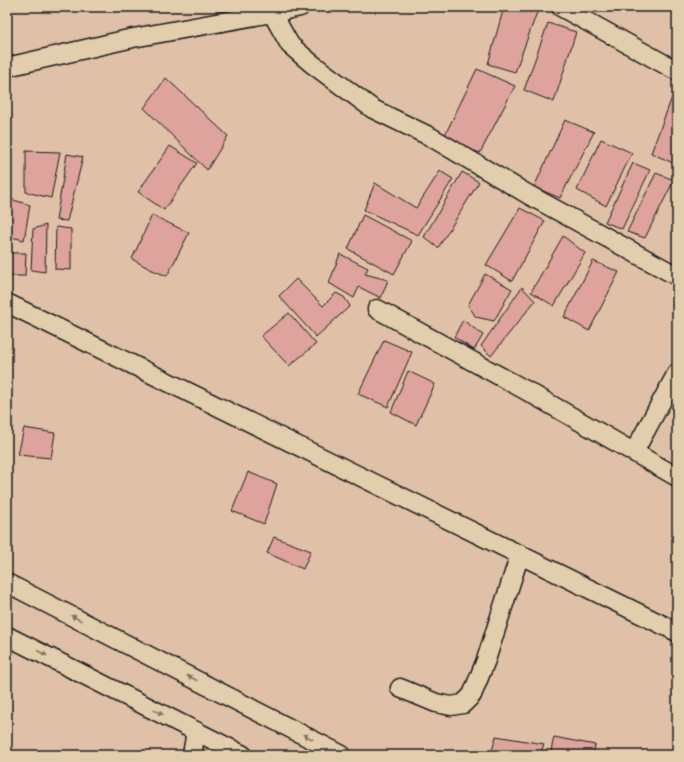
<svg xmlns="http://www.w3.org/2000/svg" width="684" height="762" viewBox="0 0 684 762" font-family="Delius,sans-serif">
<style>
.building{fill:#dda39c;stroke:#1c1c1c}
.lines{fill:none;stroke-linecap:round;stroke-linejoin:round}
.minor-casing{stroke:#1c1c1c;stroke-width:21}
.minor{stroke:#e2ceac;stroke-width:18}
.oneway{fill:#7f7564}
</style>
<rect width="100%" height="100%" fill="#e0c1a7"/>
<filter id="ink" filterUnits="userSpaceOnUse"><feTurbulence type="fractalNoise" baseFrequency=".025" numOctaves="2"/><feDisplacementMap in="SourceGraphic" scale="8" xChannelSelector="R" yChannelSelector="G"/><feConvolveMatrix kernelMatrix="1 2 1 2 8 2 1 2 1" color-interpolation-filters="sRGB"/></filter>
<g filter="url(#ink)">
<g class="building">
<polygon points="504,7 539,7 515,72 488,64"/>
<polygon points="548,23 576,32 554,102 524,90"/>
<polygon points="477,69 515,86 480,153 443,139"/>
<polygon points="166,78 228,136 207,170 144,108"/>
<polygon points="677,84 677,154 673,163 651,153"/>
<polygon points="565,120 594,132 560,198 534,187"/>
<polygon points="601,139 632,153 606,206 577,190"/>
<polygon points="170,146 197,163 164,210 138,192"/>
<polygon points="26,151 60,152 51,198 26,192"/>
<polygon points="67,154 83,157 67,221 56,220"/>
<polygon points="633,163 650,170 622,229 605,222"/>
<polygon points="440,171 453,179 418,235 364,210 375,183 416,208"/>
<polygon points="462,172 479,182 438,248 424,237"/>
<polygon points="656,173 674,180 645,238 627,232"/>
<polygon points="7,198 30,205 24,240 7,236"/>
<polygon points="520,208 545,221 512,281 486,265"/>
<polygon points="152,215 189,233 167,276 150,269 132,259"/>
<polygon points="363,215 412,241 394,274 348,249"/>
<polygon points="46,225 45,272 31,270 33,229"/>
<polygon points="56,227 71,229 71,270 55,269"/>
<polygon points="563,236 585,253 554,306 531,292"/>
<polygon points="7,253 26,253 25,276 7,276"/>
<polygon points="340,254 368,268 365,274 388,280 381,298 359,287 354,298 329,283"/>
<polygon points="593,261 619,272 589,331 564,317"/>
<polygon points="485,274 512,289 494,321 476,317 468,305"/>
<polygon points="296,279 323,306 336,293 344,297 350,306 316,337 279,296"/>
<polygon points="522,287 535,301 491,356 481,346"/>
<polygon points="289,313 316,344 289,366 261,336"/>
<polygon points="463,320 483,335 474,350 454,337"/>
<polygon points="384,340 412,352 388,407 358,394"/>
<polygon points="408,371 435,384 416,425 391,412"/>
<polygon points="24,428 55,433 51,458 18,455"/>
<polygon points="248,472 277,484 264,524 232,511"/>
<polygon points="274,537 311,551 303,569 267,553"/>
<polygon points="496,736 544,744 540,755 491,755"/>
<polygon points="554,737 595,745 593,755 550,755"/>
</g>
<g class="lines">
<defs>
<g id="minor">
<polyline points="300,7 272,13 290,45 311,63 373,109 431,137 529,195 677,276"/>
<polyline points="561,7 677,71"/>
<polyline points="7,67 133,38 272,13"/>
<polyline points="7,303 677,632"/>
<polyline points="377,309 527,391 677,477"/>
<polyline points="634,452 677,373"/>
<polyline points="7,583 342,755"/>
<polyline points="7,636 243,755"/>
<polyline points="400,688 436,703 451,706 463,704 472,695 486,660 520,554"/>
<polyline points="192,755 196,731"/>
</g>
</defs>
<use href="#minor" class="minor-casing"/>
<use href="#minor" class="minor"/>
</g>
<defs><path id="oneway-solid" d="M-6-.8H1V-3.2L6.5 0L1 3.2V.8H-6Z"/></defs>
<g class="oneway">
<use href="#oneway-solid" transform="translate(76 618) rotate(-153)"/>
<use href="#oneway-solid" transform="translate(42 653) rotate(27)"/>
<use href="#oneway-solid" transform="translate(192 678) rotate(-153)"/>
<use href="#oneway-solid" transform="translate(158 712) rotate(27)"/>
<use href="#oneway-solid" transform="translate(308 737) rotate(-153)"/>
</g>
</g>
<rect width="684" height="762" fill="none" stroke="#e2ceac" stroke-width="24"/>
<rect x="12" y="12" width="660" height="738" fill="none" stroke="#1c1c1c" stroke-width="1.5" filter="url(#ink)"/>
</svg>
